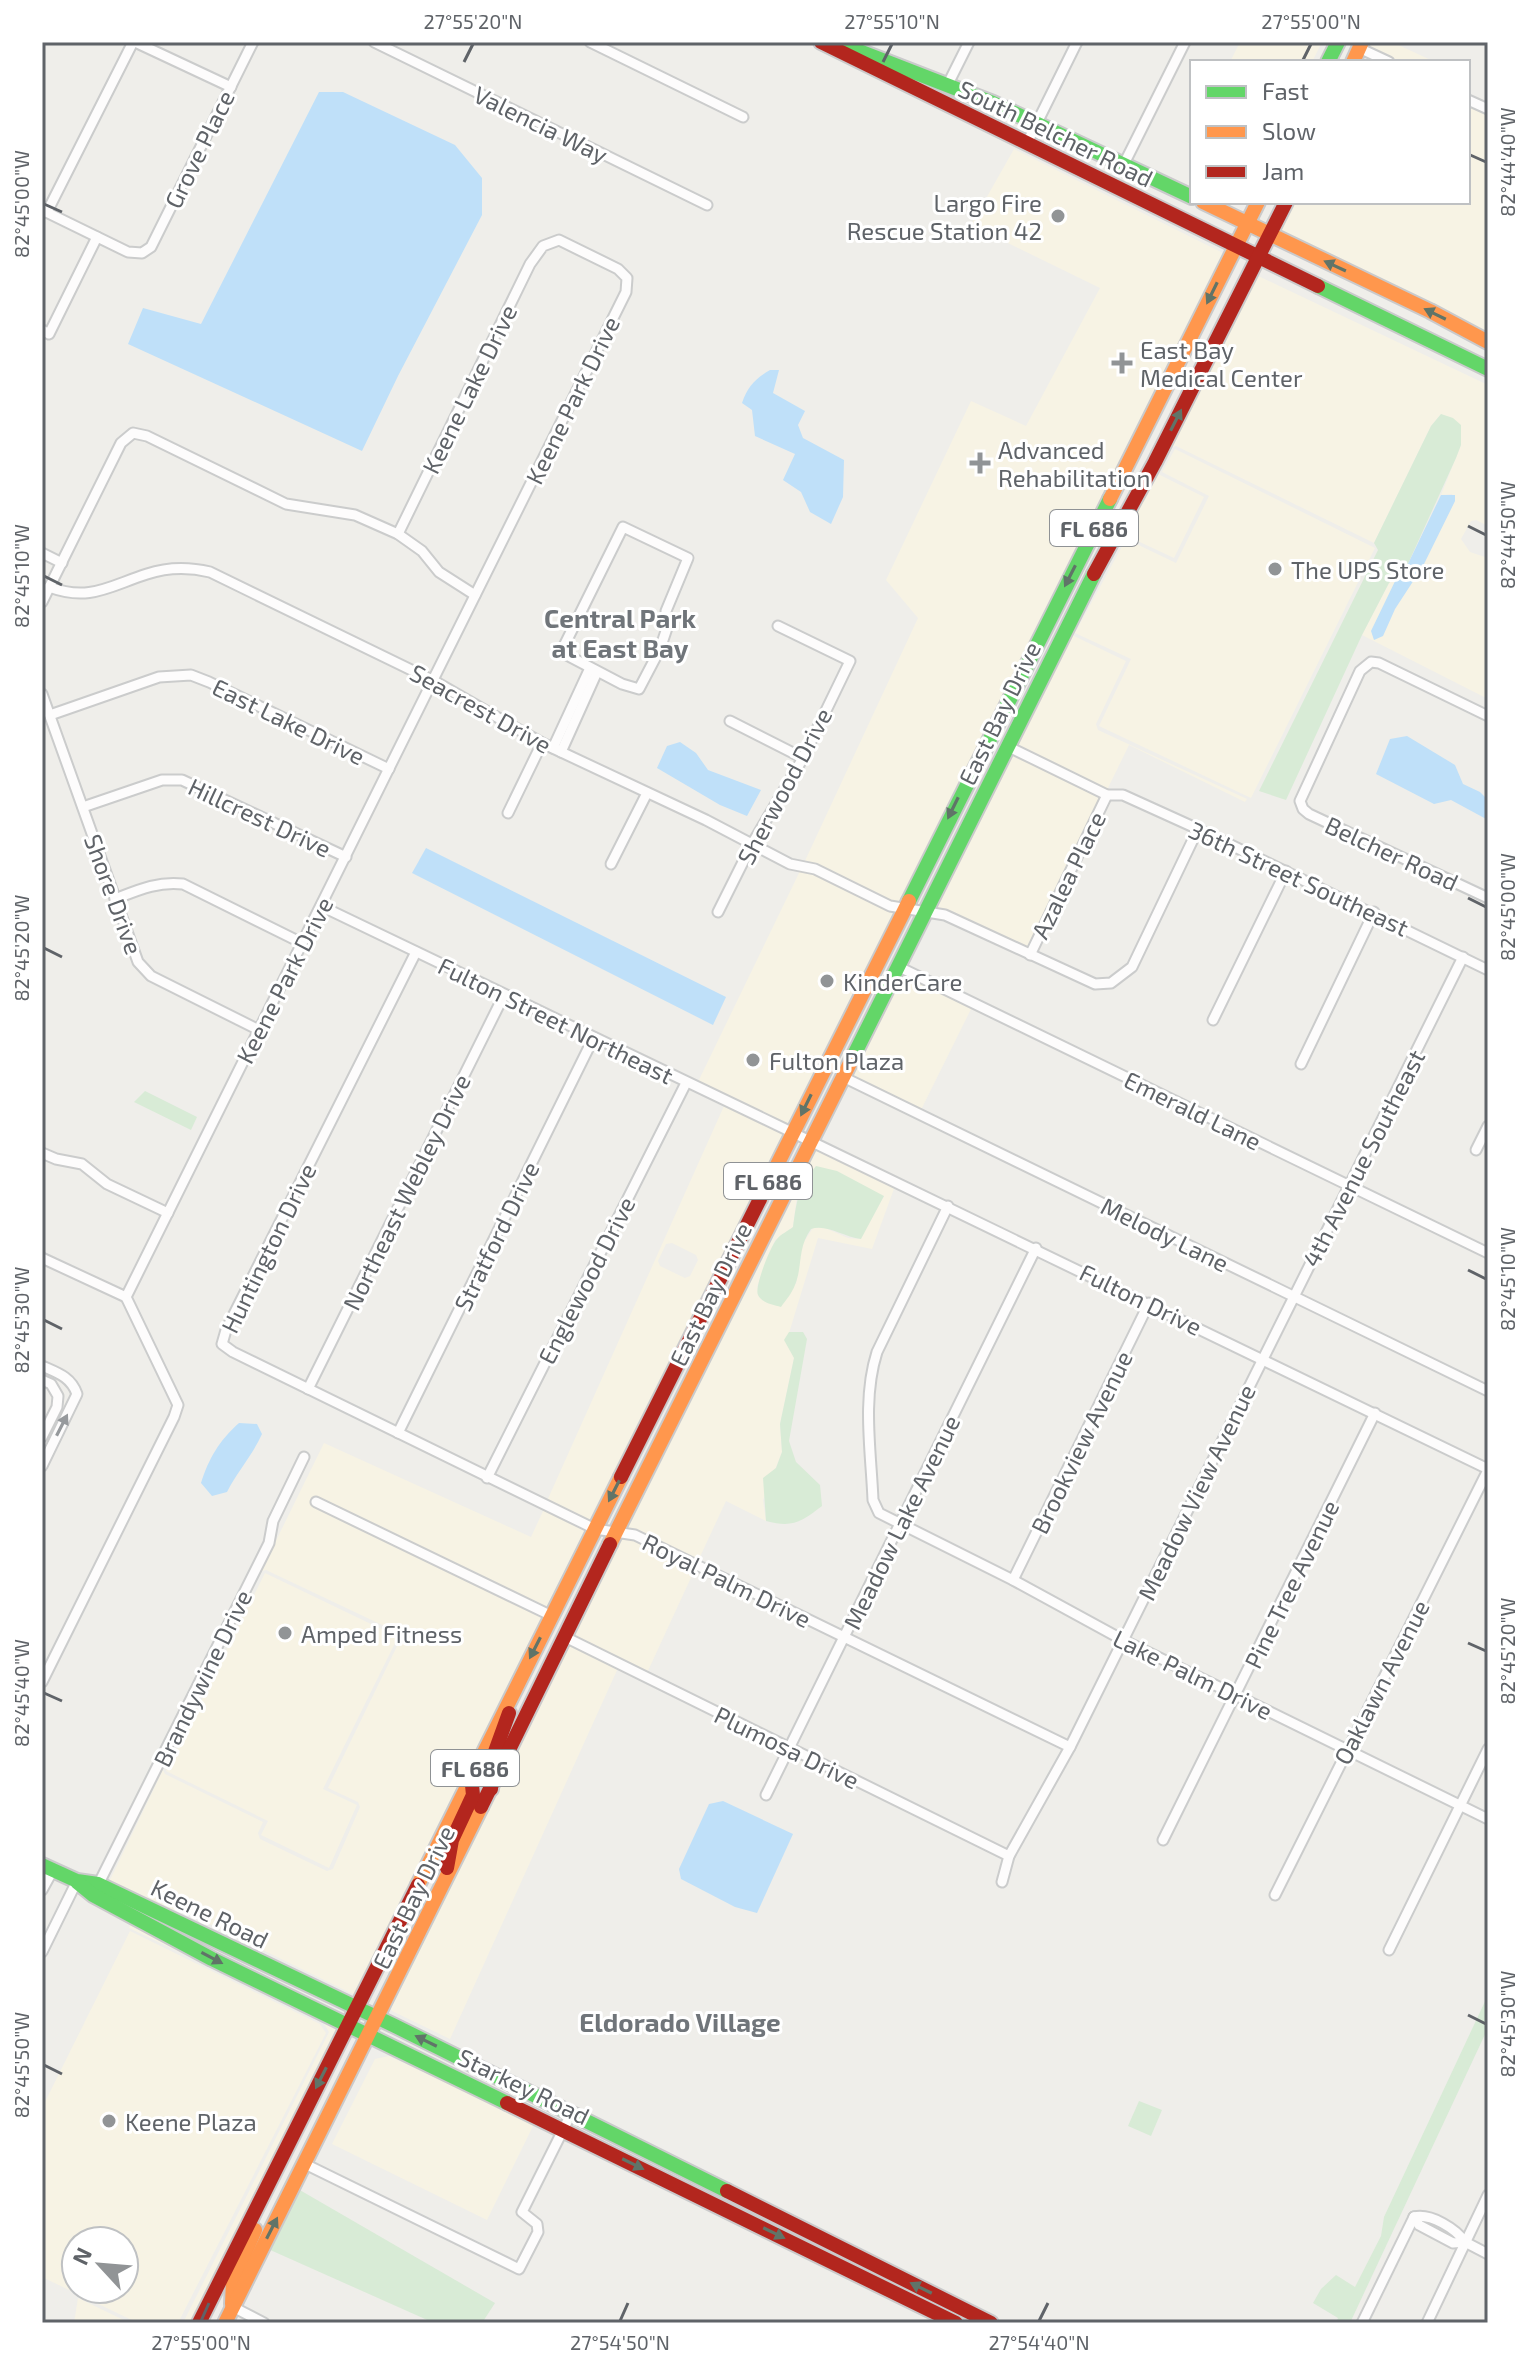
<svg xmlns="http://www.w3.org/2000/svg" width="1530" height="2365" viewBox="0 0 1530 2365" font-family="'Exo 2',sans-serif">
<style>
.commercial{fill:#f7f3e4;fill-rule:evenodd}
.green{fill:#d8ebd6}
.water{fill:#bfe0f9}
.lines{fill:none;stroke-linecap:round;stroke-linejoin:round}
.street-casing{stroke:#cbcccc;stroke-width:13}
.fast-casing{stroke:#cacacb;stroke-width:18}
.slow-casing{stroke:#cacacb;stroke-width:18}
.jam-casing{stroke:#cacacb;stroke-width:18}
.street{stroke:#fdfcfc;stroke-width:9}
.fast{stroke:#63d668;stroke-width:14}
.slow{stroke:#ff974d;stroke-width:14}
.jam{stroke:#b3261e;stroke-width:14}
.oneway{fill:#607468}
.oneway2{fill:#96999c}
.ticks{fill:none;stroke:#5f6368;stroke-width:3}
.poi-dot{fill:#919496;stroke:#fff;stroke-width:3}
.labels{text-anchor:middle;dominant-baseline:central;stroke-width:6;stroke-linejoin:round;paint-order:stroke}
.shield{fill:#fff;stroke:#8f9295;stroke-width:2}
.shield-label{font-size:22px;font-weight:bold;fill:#5f6368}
.street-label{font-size:24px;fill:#5f6368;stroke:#fff}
.poi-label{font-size:24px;fill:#5f6368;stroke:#fff;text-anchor:start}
.neighbourhood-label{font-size:26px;font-weight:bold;fill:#70757a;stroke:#fff}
.neatline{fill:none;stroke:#5f6368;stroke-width:3}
.ticks-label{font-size:20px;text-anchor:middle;fill:#5f6368}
</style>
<rect width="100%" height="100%" fill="#efeeea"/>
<g class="commercial">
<polygon points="1240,42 1322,42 1312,62 1230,62"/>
<polygon points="1366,42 1392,42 1435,62 1399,62 1365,46"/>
<polygon points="1468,104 1488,114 1488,335 1275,233 1291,202 1468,202"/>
<polygon points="1014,149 1225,254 900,904 804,863 918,618 886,580 971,401 1026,426 1100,288 971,225"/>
<polygon points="1254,274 1488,385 1488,526 1476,520 1471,521 1461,539 1470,552 1488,558 1488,699 1362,635 1389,583 1399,573 1383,636 1395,609 1423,566 1455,501 1452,494 1441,495 1461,445 1441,414 1431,426 1374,543 1176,446 1171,447 1158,470 1160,475 1204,497 1174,558 1127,536 1122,537 1072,630 1074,636 1126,661 1096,724 1098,730 1247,799 1245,802 1129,745 1107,790 1013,745"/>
<polygon points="1175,449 1375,548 1251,798 1099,726 1131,659 1075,633 1126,539 1176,563 1209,496 1162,472"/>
<polygon points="1009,752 1101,797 1028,948 947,911 932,907"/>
<polygon points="800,871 814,873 896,912 789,1128 697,1084"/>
<polygon points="900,972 972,1007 921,1110 849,1075"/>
<path d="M724,1106L785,1135L593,1523L547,1501ZM672,1243L696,1255L698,1260L690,1276L685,1278L660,1266L658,1261L666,1244Z"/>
<path d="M813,1148L895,1186L872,1249L818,1238L789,1333L794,1358L780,1424L782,1452L763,1500L766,1521L726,1501L698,1561L637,1532L623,1529ZM797,1196H884L860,1239L848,1238L823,1227L813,1228L801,1246L796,1284L757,1287L775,1240L793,1227Z"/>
<polygon points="324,1443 531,1537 544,1509 589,1531 549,1610 314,1497 310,1503 545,1618 357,1996 187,1913 153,1905 108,1884 163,1770 165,1774 263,1822 258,1833 260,1839 327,1871 333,1869 360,1807 358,1802 328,1788 401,1638 399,1633 266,1570 261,1571 236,1622"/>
<polygon points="620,1536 633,1539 695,1569 647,1673 571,1635"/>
<polygon points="265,1573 398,1637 323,1789 357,1805 329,1868 261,1835 268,1821 166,1771"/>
<polygon points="567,1643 618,1668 450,2039 392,2011 389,2006"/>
<polygon points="133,1920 342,2027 193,2323 183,2323 329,2032 322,2020 129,1928"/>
<path d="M130,1931L320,2024L326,2033L178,2323H138L42,2277V2108ZM76,2241H124V2289H76Z"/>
<polygon points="389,2056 534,2124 487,2220 332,2144 375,2059"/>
<polygon points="78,2298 130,2323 74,2323"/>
</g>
<g class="green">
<polygon points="1441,414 1453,418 1461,425 1461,445 1456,458 1407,566 1389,583 1362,635 1286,800 1259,791 1378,550 1374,543 1431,426"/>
<polygon points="145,1091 197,1117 191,1130 134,1102"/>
<path d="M816,1166L837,1171L884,1196L861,1239C843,1237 827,1224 811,1229C797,1249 803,1265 795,1285C792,1293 786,1300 781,1307C773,1305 762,1303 758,1295C754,1287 771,1245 777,1239C781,1234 788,1231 793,1227C797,1199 798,1188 816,1166Z"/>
<path d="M789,1332H803L807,1339L789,1441L796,1462L820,1485L822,1506C801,1522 793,1528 766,1521L763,1478L776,1468L782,1452L780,1424L794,1358L784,1340Z"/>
<polygon points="1488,1995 1488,2028 1350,2323 1336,2323 1338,2318 1313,2303 1321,2289 1336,2275 1355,2287 1381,2236 1384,2217"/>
<polygon points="1139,2101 1162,2110 1151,2136 1128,2126"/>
<polygon points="298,2189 495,2303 482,2323 434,2323 268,2249"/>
</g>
<g class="water">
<polygon points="319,92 343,92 455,145 482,178 482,215 398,376 362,451 128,344 143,308 201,324"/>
<path d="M770,370H779L773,393L805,411L798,425L803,438L844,460L843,497L831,524L810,512L801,492L783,480L795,454L755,436L752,410L742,403C748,386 755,379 770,370Z"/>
<polygon points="1441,495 1455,495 1455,501 1423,566 1395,609 1383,636 1374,640 1371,631 1399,573 1407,566"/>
<polygon points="1407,736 1455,765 1463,784 1480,792 1488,800 1488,820 1451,800 1434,804 1376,774 1390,739"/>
<polygon points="680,742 696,753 708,770 761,790 747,816 720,805 657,768 667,746"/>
<polygon points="426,848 726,997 713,1025 412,873"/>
<path d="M239,1423L257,1424L262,1434C252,1456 237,1472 227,1492L212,1496L201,1483C209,1458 219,1441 239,1423Z"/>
<polygon points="723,1801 793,1834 757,1913 735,1907 681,1879 679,1869 709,1804"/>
</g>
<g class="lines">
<defs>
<g id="street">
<polyline points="135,42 231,87"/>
<polyline points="374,42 707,205"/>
<polyline points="590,42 743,117"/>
<polyline points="1359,48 1389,62"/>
<polyline points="948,84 969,42"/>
<polyline points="1468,100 1488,109"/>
<polyline points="1027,143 1077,42"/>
<polyline points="1124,164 1185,42"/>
<polyline points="42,210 128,252 142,253 151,247 253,42"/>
<polyline points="47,212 133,42"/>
<polyline points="42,330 49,334 97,237"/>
<polygon points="623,527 688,558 666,611 667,628 660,649 639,689 622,684 561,652"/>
<polyline points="42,553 62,563"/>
<path d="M49,587C90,602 109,586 147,574C168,567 189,567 210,572L434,681L542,743L706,820L790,864L815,869L890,906L945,915L1095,984L1111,983L1132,967L1198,829"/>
<polyline points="42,602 121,443 133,433 147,436 286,504 355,515 398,534 422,551 439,572 475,595"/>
<polyline points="42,694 138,962 151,976 259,1030"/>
<polyline points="50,715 159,677 191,675 209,682 389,769"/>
<polyline points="1488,716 1379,663 1371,662 1360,671 1300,801 1303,809 1309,814 1488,898"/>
<polyline points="730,721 803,758"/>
<polyline points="1007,746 1107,795 1123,795 1198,829 1488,970"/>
<polyline points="553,748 590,668"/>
<polyline points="561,752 597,672"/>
<polyline points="83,807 162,780 182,780 346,857"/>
<polyline points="508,813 542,743"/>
<polyline points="611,864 647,793"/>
<path d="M115,899C138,890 158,881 183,884L302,943"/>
<path d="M321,906C710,1094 1100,1278 1488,1469"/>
<polyline points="718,912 752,844 803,758 850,661 778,626"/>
<polyline points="416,952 226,1330 222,1344 233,1352 595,1529 635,1535 1070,1747"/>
<polyline points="1030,955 1107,795"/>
<polyline points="897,966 1488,1253"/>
<polyline points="1213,1020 1286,871"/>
<polyline points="1301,1064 1374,912"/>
<polyline points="843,1077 1488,1391"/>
<polyline points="1476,1150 1488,1126"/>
<polyline points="42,1153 56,1159 82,1164 107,1184 168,1213"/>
<path d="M948,1206L877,1352C862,1399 871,1451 873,1500L879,1513L1013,1580L1123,1640L1488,1819"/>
<polyline points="42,1258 126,1297"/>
<path d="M42,1366C58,1373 71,1377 77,1394L42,1466"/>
<polyline points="42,1380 51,1384 58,1396 57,1407 42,1437"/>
<polyline points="308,1389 504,995"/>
<polyline points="398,1433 593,1039"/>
<polyline points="487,1478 686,1083"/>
<polyline points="316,1502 552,1616"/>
<polyline points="1013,1580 1149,1303"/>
<polyline points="565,1637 1009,1856"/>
<polyline points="42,1682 174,1417 178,1405 126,1297 626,292 627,278 618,269 559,240 543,246 530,264 398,534"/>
<polyline points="766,1795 1036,1248"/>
<polyline points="1163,1840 1375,1413"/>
<polyline points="1002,1882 1009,1856 1070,1747 1463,957"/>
<polyline points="96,1889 269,1543 273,1521 304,1457"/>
<polyline points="42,1890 53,1870"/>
<polyline points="1275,1895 1488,1470"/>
<polyline points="1389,1950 1488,1749"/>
<polyline points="42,1952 77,1881"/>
<polyline points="305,2164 519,2269 538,2232 537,2224 522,2212 571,2114"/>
<polyline points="1414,2217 1419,2225 1453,2243 1465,2242 1488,2254"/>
<path d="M1414,2217C1431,2213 1456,2229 1465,2242"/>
<polyline points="233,2307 264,2323"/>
<polyline points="1362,2323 1414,2217"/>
<polyline points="1427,2323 1488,2195"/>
</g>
<g id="fast">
<polyline points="836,42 993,103 1192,197"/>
<polyline points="1328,62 1338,42"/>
<polyline points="1318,286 1488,369"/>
<polyline points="909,901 1110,499"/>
<polyline points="853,1057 1094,574"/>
<polyline points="42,1865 77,1881 98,1884 395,2026 727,2191"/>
<polyline points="77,1882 93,1895 212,1959 507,2103"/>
</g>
<g id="slow">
<polyline points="1353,62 1362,42"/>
<polyline points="1203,202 1430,311 1488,342"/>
<polyline points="1110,499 1258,202"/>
<polyline points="760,1199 909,901"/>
<polyline points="610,1544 853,1057"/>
<polyline points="418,1885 621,1477"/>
<polyline points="232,2304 233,2281 255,2230"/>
<polyline points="225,2323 481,1807"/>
</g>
<g id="jam">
<polyline points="821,42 1318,286"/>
<polyline points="1094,574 1155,462 1286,202"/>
<polyline points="621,1477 760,1199"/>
<polyline points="491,1789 488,1771 509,1713"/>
<polyline points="481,1807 610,1544"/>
<polyline points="447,1868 452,1840 473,1795 471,1775"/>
<polyline points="507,2103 956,2323"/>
<polyline points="727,2191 991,2323"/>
<polyline points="199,2323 418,1885"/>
</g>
</defs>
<use href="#street" class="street-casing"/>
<use href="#fast" class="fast-casing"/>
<use href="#slow" class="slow-casing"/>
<use href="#jam" class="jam-casing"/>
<use href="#street" class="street"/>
<use href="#fast" class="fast"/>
<use href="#slow" class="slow"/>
<use href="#jam" class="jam"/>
</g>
<defs><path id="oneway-solid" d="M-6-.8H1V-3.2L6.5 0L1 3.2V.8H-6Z" transform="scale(2)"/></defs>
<g class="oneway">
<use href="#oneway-solid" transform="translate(1335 266) rotate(-155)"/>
<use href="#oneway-solid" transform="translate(1212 293) rotate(116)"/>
<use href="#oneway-solid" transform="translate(1435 314) rotate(-154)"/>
<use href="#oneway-solid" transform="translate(1176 420) rotate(-63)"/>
<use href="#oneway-solid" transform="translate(1070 576) rotate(117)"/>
<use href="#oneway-solid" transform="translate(953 808) rotate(116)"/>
<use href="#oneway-solid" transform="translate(806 1105) rotate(116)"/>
<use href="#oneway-solid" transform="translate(614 1491) rotate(117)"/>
<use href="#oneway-solid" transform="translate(535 1648) rotate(117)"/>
<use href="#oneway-solid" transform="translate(212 1958) rotate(28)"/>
<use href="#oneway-solid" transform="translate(426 2041) rotate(-154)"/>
<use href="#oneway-solid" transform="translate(321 2078) rotate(117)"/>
<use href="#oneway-solid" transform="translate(633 2164) rotate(26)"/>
<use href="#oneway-solid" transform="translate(272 2228) rotate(-63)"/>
<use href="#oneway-solid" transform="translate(774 2233) rotate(26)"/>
<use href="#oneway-solid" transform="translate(921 2288) rotate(-154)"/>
</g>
<use class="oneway2" href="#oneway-solid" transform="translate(62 1425) rotate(-63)"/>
<path class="ticks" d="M464,62L473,44M883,62L892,44M1302,62L1311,44M1468,154L1486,162M44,204L62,212M1468,526L1486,535M44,576L62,585M1468,898L1486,907M44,948L62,957M1468,1270L1486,1279M44,1320L62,1329M1468,1643L1486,1651M44,1693L62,1701M1468,2015L1486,2024M44,2065L62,2074M201,2321L209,2303M620,2321L628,2303M1039,2321L1048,2303"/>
<g class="poi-dot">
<circle cx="1058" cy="216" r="8"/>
<path d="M1118 351h8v8h8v8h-8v8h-8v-8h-8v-8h8z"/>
<path d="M976 451h8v8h8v8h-8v8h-8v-8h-8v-8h8z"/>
<circle cx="1275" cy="569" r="8"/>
<circle cx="827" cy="981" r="8"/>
<circle cx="753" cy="1060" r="8"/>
<circle cx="285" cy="1633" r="8"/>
<circle cx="109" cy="2121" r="8"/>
</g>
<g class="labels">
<g class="shield">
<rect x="1050" y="510" width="88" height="36" rx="6"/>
<rect x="724" y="1163" width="88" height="36" rx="6"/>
<rect x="431" y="1750" width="88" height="36" rx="6"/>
</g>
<g class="shield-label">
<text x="1094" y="528">FL 686</text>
<text x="768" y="1181">FL 686</text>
<text x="475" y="1768">FL 686</text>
</g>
<g class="street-label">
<text transform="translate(541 124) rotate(26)">Valencia Way</text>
<text transform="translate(1056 133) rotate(26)">South Belcher Road</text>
<text transform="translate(199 149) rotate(-64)">Grove Place</text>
<text transform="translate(469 389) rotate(-64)">Keene Lake Drive</text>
<text transform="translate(572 400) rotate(-64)">Keene Park Drive</text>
<text transform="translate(481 708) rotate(29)">Seacrest Drive</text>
<text transform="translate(999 713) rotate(-64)">East Bay Drive</text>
<text transform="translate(289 721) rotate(26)">East Lake Drive</text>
<text transform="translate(784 786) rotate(-62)">Sherwood Drive</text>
<text transform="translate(260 817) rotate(25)">Hillcrest Drive</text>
<text transform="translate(1392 853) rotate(25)">Belcher Road</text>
<text transform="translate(1068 875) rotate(-64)">Azalea Place</text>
<text transform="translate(1299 878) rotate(25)">36th Street Southeast</text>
<text transform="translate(114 894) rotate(70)">Shore Drive</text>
<text transform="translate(284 980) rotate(-63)">Keene Park Drive</text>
<text transform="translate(556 1020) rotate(26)">Fulton Street Northeast</text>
<text transform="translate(1193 1110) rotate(26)">Emerald Lane</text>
<text transform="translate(1363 1158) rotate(-63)">4th Avenue Southeast</text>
<text transform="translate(406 1192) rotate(-64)">Northeast Webley Drive</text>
<text transform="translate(1165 1234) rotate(26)">Melody Lane</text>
<text transform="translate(496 1236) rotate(-64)">Stratford Drive</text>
<text transform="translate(268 1248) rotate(-64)">Huntington Drive</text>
<text transform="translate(586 1280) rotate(-63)">Englewood Drive</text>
<text transform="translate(710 1294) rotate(-64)">East Bay Drive</text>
<text transform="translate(1141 1299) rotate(26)">Fulton Drive</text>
<text transform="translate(1081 1442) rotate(-64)">Brookview Avenue</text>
<text transform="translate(1196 1492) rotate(-64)">Meadow View Avenue</text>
<text transform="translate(901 1522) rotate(-64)">Meadow Lake Avenue</text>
<text transform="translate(727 1580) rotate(26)">Royal Palm Drive</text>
<text transform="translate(1291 1584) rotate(-64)">Pine Tree Avenue</text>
<text transform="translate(1193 1674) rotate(26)">Lake Palm Drive</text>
<text transform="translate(202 1678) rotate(-64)">Brandywine Drive</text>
<text transform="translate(1381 1682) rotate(-63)">Oaklawn Avenue</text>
<text transform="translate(787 1747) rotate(26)">Plumosa Drive</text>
<text transform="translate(413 1897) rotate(-64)">East Bay Drive</text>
<text transform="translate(210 1913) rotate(26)">Keene Road</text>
<text transform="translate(524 2086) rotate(26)">Starkey Road</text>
</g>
<g class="poi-label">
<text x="1042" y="202" text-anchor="end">Largo Fire<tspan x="1042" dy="28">Rescue Station 42</tspan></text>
<text x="1140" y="349">East Bay<tspan x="1140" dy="28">Medical Center</tspan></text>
<text x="998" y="449">Advanced<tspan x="998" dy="28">Rehabilitation</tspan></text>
<text x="1291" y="569">The UPS Store</text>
<text x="843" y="981">KinderCare</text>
<text x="769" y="1060">Fulton Plaza</text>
<text x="301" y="1633">Amped Fitness</text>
<text x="125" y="2121">Keene Plaza</text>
</g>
<g class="neighbourhood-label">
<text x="620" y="617">Central Park<tspan x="620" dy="30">at East Bay</tspan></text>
<text x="680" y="2021">Eldorado Village</text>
</g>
</g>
<rect width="1530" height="2365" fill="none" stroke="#ffffff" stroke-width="88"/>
<rect x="1190" y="60" width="280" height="144" fill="#ffffff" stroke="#bfc1c3" stroke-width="2"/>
<rect x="1206" y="86" width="40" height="12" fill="#63d668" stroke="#bfc1c3" stroke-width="2"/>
<text x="1262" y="100" font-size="24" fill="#5f6368">Fast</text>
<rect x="1206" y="126" width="40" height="12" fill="#ff974d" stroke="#bfc1c3" stroke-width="2"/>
<text x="1262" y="140" font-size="24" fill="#5f6368">Slow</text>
<rect x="1206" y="166" width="40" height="12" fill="#b3261e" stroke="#bfc1c3" stroke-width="2"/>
<text x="1262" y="180" font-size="24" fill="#5f6368">Jam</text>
<g transform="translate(100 2265) rotate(296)"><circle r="38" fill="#ffffff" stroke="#bfc1c3" stroke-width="2"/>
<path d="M0-6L14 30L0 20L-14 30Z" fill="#919496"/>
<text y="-12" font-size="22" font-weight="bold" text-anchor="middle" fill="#5f6368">N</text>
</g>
<rect x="44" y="44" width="1442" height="2277" class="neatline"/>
<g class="ticks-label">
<text x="473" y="29">27°55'20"N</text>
<text x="892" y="29">27°55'10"N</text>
<text x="1311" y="29">27°55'00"N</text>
<text transform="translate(1508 162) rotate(-90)" y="7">82°44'40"W</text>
<text transform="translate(22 204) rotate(-90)" y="7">82°45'00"W</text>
<text transform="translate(1508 535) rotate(-90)" y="7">82°44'50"W</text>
<text transform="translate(22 576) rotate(-90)" y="7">82°45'10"W</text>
<text transform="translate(1508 907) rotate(-90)" y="7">82°45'00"W</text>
<text transform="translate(22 948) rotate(-90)" y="7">82°45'20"W</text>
<text transform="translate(1508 1279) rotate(-90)" y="7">82°45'10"W</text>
<text transform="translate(22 1320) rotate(-90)" y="7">82°45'30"W</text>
<text transform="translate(1508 1651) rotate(-90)" y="7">82°45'20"W</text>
<text transform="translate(22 1693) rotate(-90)" y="7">82°45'40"W</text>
<text transform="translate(1508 2024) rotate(-90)" y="7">82°45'30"W</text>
<text transform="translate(22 2065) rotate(-90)" y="7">82°45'50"W</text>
<text x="201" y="2350">27°55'00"N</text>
<text x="620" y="2350">27°54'50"N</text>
<text x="1039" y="2350">27°54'40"N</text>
</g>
</svg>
